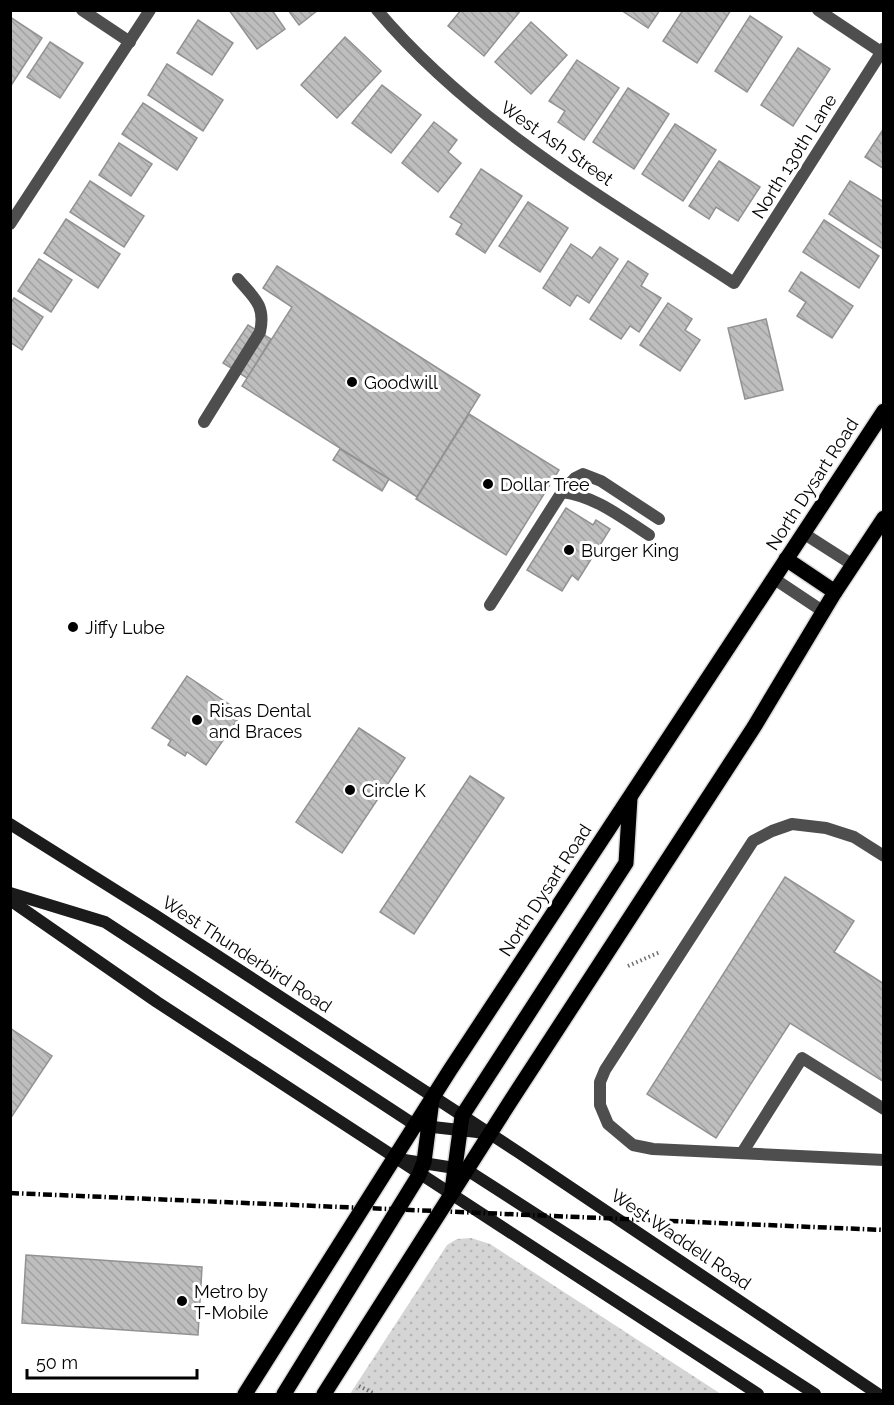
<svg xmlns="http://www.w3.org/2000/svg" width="894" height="1405" viewBox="0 0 894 1405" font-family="Raleway,sans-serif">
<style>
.park{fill:url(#park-dots)}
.building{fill:url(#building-back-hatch);stroke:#929292;stroke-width:1.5}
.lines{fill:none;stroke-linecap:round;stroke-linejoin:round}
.primary-casing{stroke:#dbdbdb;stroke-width:18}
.path{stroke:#707070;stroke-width:4;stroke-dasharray:1.5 3;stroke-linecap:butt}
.lane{stroke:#4e4e4e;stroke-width:12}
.street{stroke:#4e4e4e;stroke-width:12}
.secondary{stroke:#1b1b1b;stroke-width:12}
.primary{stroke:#000;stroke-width:15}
.rail{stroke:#000;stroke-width:4.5;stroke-dasharray:9 3 1.5 3;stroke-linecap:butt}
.poi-dot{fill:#000;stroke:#fff;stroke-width:2}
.labels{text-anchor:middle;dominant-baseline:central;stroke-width:6;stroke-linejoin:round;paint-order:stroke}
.street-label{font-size:18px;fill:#000;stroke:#fff}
.poi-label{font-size:18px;fill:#000;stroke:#fff;text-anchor:start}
</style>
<defs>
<pattern id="park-dots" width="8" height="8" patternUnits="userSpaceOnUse" patternTransform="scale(1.5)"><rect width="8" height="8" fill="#d5d5d5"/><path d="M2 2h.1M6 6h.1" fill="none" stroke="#b5b5b5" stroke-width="1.8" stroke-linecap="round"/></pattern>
<pattern id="building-back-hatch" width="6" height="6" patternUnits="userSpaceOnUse" patternTransform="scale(1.5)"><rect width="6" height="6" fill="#bebebe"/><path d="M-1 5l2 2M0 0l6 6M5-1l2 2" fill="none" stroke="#a2a2a2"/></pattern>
</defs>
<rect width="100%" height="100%" fill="#fff"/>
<polygon class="park" points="471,1238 490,1244 721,1394 350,1394 447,1245 457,1239"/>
<g class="building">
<polygon points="229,10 272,10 285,29 257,49"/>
<polygon points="288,10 318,10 299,25"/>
<polygon points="461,10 521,10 484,56 448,26"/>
<polygon points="621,10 660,10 648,28"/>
<polygon points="683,10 731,10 697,63 663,41"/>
<polygon points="750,16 782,37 747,92 715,71"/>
<polygon points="10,17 42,38 10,87"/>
<polygon points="198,20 233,43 212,75 177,53"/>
<polygon points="531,22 567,55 531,94 495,62"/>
<polygon points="345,37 381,71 337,118 301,85"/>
<polygon points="50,42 83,63 60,98 27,77"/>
<polygon points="798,48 830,69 793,126 761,105"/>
<polygon points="577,60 619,88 584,140 558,122 565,111 549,101"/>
<polygon points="167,64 223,100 203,131 148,95"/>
<polygon points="382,85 421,115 391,153 352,123"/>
<polygon points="628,88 669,114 634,169 593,142"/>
<polygon points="143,103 197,138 177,170 122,134"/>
<polygon points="434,122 457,140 448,152 461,163 438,192 402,163"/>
<polygon points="675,124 716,150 683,201 642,174"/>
<polygon points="884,128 884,169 865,157"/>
<polygon points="119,143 152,164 131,196 99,175"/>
<polygon points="719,161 760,187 738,221 716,207 709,219 689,206"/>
<polygon points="481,169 522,196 485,253 456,234 462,224 450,217"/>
<polygon points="90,181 144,216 124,247 70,212"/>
<polygon points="850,181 884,202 883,249 829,214"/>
<polygon points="528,202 568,228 540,272 499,246"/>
<polygon points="66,219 120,254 98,288 44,253"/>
<polygon points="824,220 879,256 859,288 803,252"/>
<polygon points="571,244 592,258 600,247 618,259 589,303 577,295 570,306 543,288"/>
<polygon points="39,259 72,280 51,312 18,291"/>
<polygon points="628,261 648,274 641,286 661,298 639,332 630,326 621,339 590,319"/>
<polygon points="277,266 480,395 417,497 242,386 292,307 263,288"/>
<polygon points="801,272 853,306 832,338 797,316 806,302 789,291"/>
<polygon points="14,298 43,317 22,350 10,342 10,304"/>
<polygon points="668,303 692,319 685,330 700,340 680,371 640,345"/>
<polygon points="766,319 783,390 745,399 728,328"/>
<polygon points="248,325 271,339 247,378 223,363"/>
<polygon points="469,414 559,470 506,555 416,499"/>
<polygon points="340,449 389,479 382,491 333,460"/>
<polygon points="566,508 593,525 596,520 610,529 578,580 572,575 562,591 527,570"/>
<polygon points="187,676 242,713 206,765 187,752 185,756 168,745 171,740 152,728"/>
<polygon points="359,728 405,758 342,853 296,822"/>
<polygon points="470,776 504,798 414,934 380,912"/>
<polygon points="785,877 854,921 834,952 884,984 884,1082 790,1023 716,1138 647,1094"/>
<polygon points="10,1028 52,1056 10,1119"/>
<polygon points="26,1255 202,1267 198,1335 22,1323"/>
</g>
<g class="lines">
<defs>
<g id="primary">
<polyline points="786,559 835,592"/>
<polyline points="452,1190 462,1116 626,863 630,798"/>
<polyline points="245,1394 450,1070 884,411"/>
<polyline points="284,1394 419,1175 424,1162 432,1100"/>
<polyline points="324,1394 510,1102 754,727 835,592 884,518"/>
</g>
</defs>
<use href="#primary" class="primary-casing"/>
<g class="path">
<polyline points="628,966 660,952"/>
<polyline points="359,1386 375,1394"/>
</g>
<g class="lane">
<path d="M204,422L260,332C266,305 254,298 238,279"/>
<path d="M562,492C595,496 621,517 649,535"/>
<polyline points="803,533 853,565"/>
<polyline points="773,578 824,612"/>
<polyline points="490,605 562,492 575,478 583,474 601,481 659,519"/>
<polyline points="884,856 854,837 826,828 792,824 772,831 753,841 605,1070 600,1082 600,1105 608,1124 633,1145 653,1149 884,1160"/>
<polyline points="742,1153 802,1058 884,1109"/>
</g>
<g class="street">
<polyline points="82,10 130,42"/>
<path d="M377,10C475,126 609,201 734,283L884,48"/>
<polyline points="818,10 881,52"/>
<polyline points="10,224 150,10"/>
</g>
<g class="secondary">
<polyline points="10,824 155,915 518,1152 878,1394"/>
<polyline points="10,893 105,922 415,1125 486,1133"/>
<polyline points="10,900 157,1002 758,1394"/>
<polyline points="398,1159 467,1170 815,1394"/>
</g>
<use href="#primary" class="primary"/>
<polyline class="rail" points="10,1193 884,1230"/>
</g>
<g class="poi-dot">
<circle cx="352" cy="382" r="6"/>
<circle cx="488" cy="484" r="6"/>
<circle cx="569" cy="550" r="6"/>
<circle cx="73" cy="627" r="6"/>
<circle cx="197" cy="720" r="6"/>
<circle cx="350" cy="790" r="6"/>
<circle cx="182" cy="1301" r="6"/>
</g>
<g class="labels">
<g class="street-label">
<text transform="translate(557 143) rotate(35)">West Ash Street</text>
<text transform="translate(794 156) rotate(-58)">North 130th Lane</text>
<text transform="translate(812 484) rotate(-57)">North Dysart Road</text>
<text transform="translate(545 890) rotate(-57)">North Dysart Road</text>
<text transform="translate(247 954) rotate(33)">West Thunderbird Road</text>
<text transform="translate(681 1239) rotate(34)">West Waddell Road</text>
</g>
<g class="poi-label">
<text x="364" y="382">Goodwill</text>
<text x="500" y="484">Dollar Tree</text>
<text x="581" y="550">Burger King</text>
<text x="85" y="627">Jiffy Lube</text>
<text x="209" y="710">Risas Dental<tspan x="209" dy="21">and Braces</tspan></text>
<text x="362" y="790">Circle K</text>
<text x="194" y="1291">Metro by<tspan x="194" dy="21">T-Mobile</tspan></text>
</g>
</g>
<rect width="894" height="1405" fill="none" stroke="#000000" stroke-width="24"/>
<path d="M27 1369v9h170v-9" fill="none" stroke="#000000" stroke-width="3"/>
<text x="36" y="1369" font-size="18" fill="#000000" stroke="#ffffff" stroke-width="4.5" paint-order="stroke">50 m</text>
</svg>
